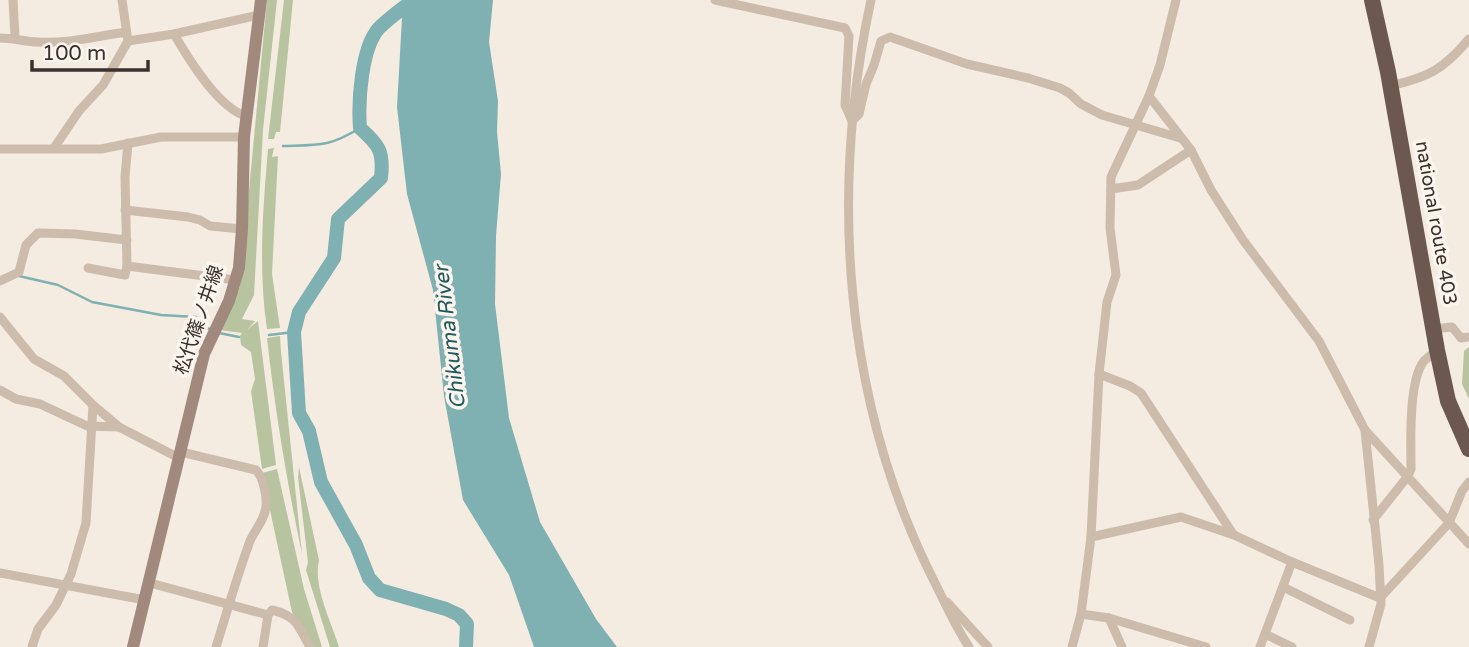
<svg xmlns="http://www.w3.org/2000/svg" width="1469" height="647" viewBox="0 0 1469 647" font-family="'Varela Round','Noto Sans JP',sans-serif">
<style>
.green{fill:#b8c4a0}
.water{fill:#7fb0b2}
.lines{fill:none;stroke-linecap:round;stroke-linejoin:round}
.stream{stroke:#7fb0b2;stroke-width:2.5}
.river{stroke:#7fb0b2;stroke-width:14}
.minor{stroke:#cdbbac;stroke-width:9}
.secondary{stroke:#a18a7d;stroke-width:12}
.trunk{stroke:#6c584f;stroke-width:16}
.labels{text-anchor:middle;dominant-baseline:central;stroke-width:7;stroke-linejoin:round;paint-order:stroke}
.street-label{font-size:19px;fill:#3b302b;stroke:#fbf5ee}
.water-label{font-size:21px;font-style:italic;fill:#1f5a5e;stroke:#fbf5ee}
</style>
<rect width="100%" height="100%" fill="#f4ebe1"/>
<g class="green">
<polygon points="267,0 277,0 263,130 254,295 242,319 255,321 248,329 258,321 276,465 262,469 251,391 255,379 251,352 241,345 240,336 242,333 220,330 240,286"/>
<polygon points="284,0 293,0 280,132 276,132 274,139 268,139"/>
<path d="M274,148L272,157L278,156L272,274L280,328L267,329C258,269 263,208 268,149Z"/>
<path d="M280,336L281,352L302,554C287,482 275,411 267,338Z"/>
<polygon points="1469,347 1469,399 1462,384 1464,351"/>
<path d="M299,467L319,560C313,587 331,621 339,647H330L306,570L308,562L298,477Z"/>
<polygon points="277,469 304,589 322,647 312,647 292,612 262,473"/>
</g>
<polygon class="water" points="403,0 493,0 489,42 498,101 497,132 501,174 496,236 495,304 509,418 540,522 596,619 617,647 534,647 509,575 463,500 444,396 433,290 407,194 397,107"/>
<g class="lines">
<g class="stream">
<path d="M283,146C319,145 329,147 360,128"/>
<polyline points="19,276 58,285 92,302 161,315 196,317 205,328 210,329"/>
<polyline points="219,333 239,337"/>
<polyline points="269,335 294,332"/>
</g>
<path class="river" d="M413,0C402,9 389,18 379,28C361,48 358,102 360,128C379,145 384,151 381,178L338,219L334,258L299,312L294,332L299,413L309,431L321,482L356,545L369,578L380,590L446,609L459,615L467,624L466,647"/>
<g class="minor">
<polyline points="13,0 15,37"/>
<polyline points="715,0 845,28 849,36 845,105 852,121 859,114 866,84 874,65 881,41 890,37 967,64 1028,78 1060,88 1069,93 1081,104 1102,115 1180,138"/>
<path d="M871,0C829,194 844,403 934,581C945,603 955,626 969,647"/>
<path d="M174,34C188,58 218,108 246,116"/>
<path d="M0,38C14,38 25,42 38,42C67,44 98,36 126,32"/>
<polyline points="128,41 174,34 259,15"/>
<path d="M1390,86C1429,77 1444,69 1469,39"/>
<polyline points="1149,96 1191,150 1211,190 1243,240 1319,341 1365,430 1469,544"/>
<polyline points="128,143 125,177 127,266 236,280"/>
<polyline points="54,148 79,111 103,85 128,41 122,0"/>
<polyline points="0,149 101,149 161,137 244,137"/>
<polyline points="1111,189 1138,185 1191,150"/>
<polyline points="125,210 188,217 200,220 210,226 242,229"/>
<polyline points="88,268 125,275 127,266"/>
<polyline points="0,281 19,272 26,245 38,233 75,234 127,240"/>
<polyline points="0,317 34,359 64,376 93,405 119,427 179,458"/>
<polyline points="1433,329 1452,327 1461,338 1469,337"/>
<polyline points="1099,374 1130,386 1141,393 1233,534"/>
<polyline points="0,390 16,399 40,404 87,426 119,427"/>
<polyline points="1365,430 1379,565 1381,604 1369,647"/>
<path d="M181,452L256,470C263,477 267,496 266,506C265,520 255,529 250,541C237,576 227,612 216,647"/>
<path d="M1373,520L1408,476L1411,469C1411,444 1408,381 1424,361C1428,357 1433,353 1437,350"/>
<polyline points="1091,537 1181,517 1234,535 1292,562 1380,598"/>
<polyline points="0,573 145,600"/>
<path d="M150,583L268,615L272,610C297,616 298,626 310,647"/>
<polyline points="1283,587 1350,620"/>
<polyline points="1380,598 1449,523 1462,491 1469,482"/>
<polyline points="947,602 988,647"/>
<polyline points="1081,614 1109,618 1206,647"/>
<polyline points="1109,618 1122,647"/>
<polyline points="1265,634 1292,647"/>
<polyline points="32,647 38,629 56,605 71,574 86,523 93,405"/>
<polyline points="263,647 268,615"/>
<polyline points="1072,647 1081,614 1091,537 1099,374 1107,302 1116,275 1110,228 1111,177 1149,96 1160,65 1176,0"/>
<polyline points="1260,647 1292,562"/>
</g>
<polyline class="secondary" points="133,647 204,354 229,301 239,268 242,229 244,137 261,0"/>
<polyline class="trunk" points="1372,0 1388,72 1437,350 1448,401 1469,449"/>
</g>
<g class="labels">
<g class="street-label">
<text transform="translate(1436 223) rotate(80)">national route 403</text>
<text transform="translate(199 320) rotate(-71)">松代篠ノ井線</text>
</g>
<g class="water-label">
<text transform="translate(450 337) rotate(-97)">Chikuma River</text>
</g>
</g>
<path d="M32 60v10h116v-10" fill="none" stroke="#3b302b" stroke-width="3.5"/>
<text x="42" y="60" font-size="21" fill="#3b302b" stroke="#fbf5ee" stroke-width="5" paint-order="stroke">100 m</text>
</svg>
